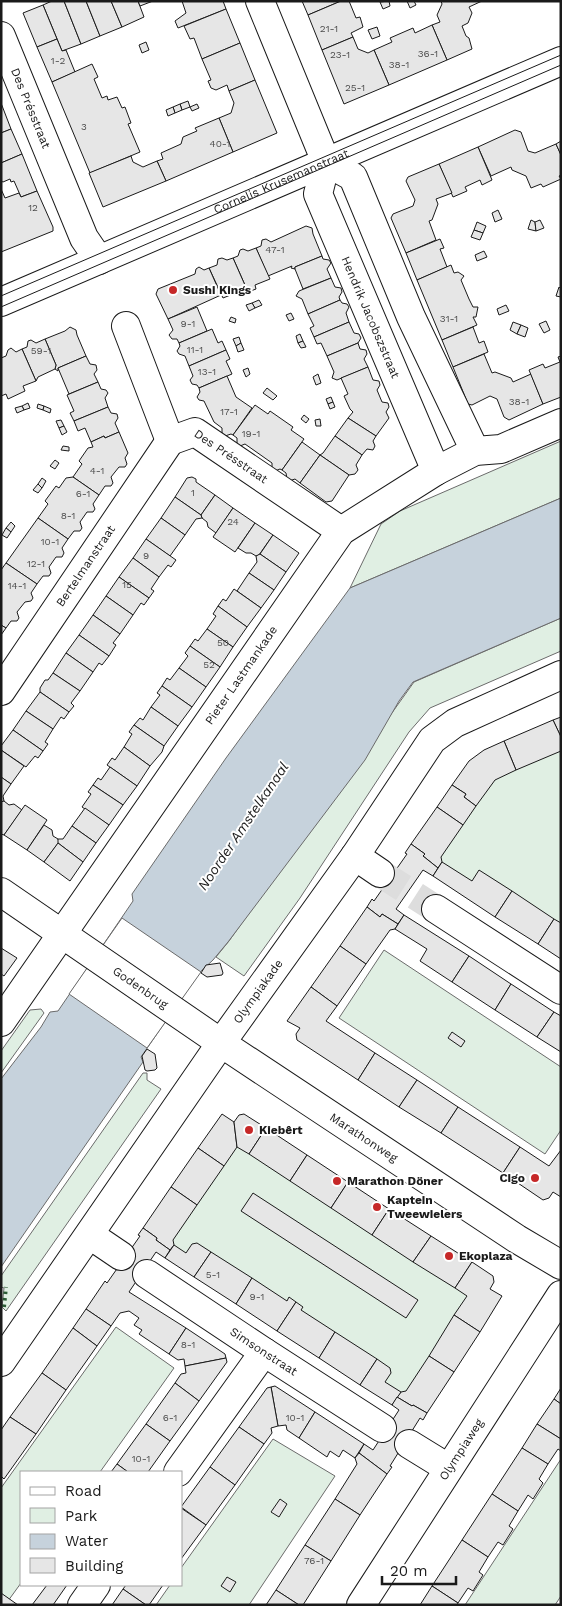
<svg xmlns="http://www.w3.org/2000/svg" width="562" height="1606" viewBox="0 0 562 1606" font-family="'Work Sans',sans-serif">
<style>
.green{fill:#e0efe3;stroke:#6a6a6a}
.water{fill:#c6d2dc;stroke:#6a6a6a}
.pier{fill:#fff;stroke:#6a6a6a}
.building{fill:#e6e6e6;stroke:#1a1a1a}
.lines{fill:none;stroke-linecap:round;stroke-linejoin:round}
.minor-tunnel{stroke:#ddd;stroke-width:28;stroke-dasharray:28 14;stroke-linecap:butt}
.minor-casing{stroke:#1a1a1a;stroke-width:30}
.minor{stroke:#fff;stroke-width:28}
.tram{stroke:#1a1a1a;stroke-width:1}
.hedge{stroke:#2b5a34;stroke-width:4;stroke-dasharray:2.5 4;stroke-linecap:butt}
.poi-dot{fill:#c62828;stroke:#fff;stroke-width:2}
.labels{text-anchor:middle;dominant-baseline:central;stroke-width:4;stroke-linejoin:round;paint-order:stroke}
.number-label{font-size:10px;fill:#4d4d4d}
.street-label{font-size:12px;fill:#1a1a1a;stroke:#fff}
.poi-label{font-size:12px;font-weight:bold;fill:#1a1a1a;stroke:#fff;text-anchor:start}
.water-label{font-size:14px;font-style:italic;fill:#1a1a1a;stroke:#fff}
</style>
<rect width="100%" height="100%" fill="#fff"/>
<g class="green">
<polygon points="561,441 561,498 350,588 381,524 400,511"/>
<polygon points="561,618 561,651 430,708 409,732 300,898 244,976 216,957 229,941 414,682"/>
<polygon points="561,742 561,953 416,859 489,772"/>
<polygon points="384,950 561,1067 561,1130 545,1154 339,1018"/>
<polygon points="41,1009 44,1013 1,1073 1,1051 30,1010"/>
<polygon points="143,1073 147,1073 147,1080 161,1089 6,1311 2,1307 4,1288 1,1287 1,1276"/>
<polygon points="229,1140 482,1296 413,1401 167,1242"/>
<polygon points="116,1327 174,1368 100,1472 21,1472 21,1583 8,1601 1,1596 1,1488"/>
<polygon points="273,1439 335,1476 249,1605 156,1605 170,1585 181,1585 181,1568"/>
<polygon points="561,1459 561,1596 555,1605 465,1605"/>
</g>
<polygon class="water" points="561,498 561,618 413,682 399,701 365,760 228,942 213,960 199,973 141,1057 143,1062 1,1267 1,1079 41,1027 50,1012 58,1011 133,901 132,894 226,758 350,588"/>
<polygon class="pier" points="122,918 201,972 147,1048 69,994"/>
<g class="building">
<polygon points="52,1 64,1 81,44 62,51 43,5"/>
<polygon points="64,1 86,1 100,36 81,44"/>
<polygon points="86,1 111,1 122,27 100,36"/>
<polygon points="111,1 138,1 144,17 122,27"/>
<polygon points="138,1 153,1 140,6"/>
<polygon points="182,1 223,1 226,9 178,28 175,21 186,13"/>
<polygon points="302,1 341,1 308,15"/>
<polygon points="341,1 349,1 356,18 360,17 363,27 351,33 353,37 322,50 308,15"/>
<polygon points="389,1 390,6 383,9 380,2"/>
<polygon points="407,1 414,1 416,5 410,8"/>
<polygon points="441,1 482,1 469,7 472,13 468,23 462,26 466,36 469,38 472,49 447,60 432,25 440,22 437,15 442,4"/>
<polygon points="43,5 57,39 37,47 23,13"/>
<polygon points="226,9 240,43 202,59 194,38 190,39 184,26"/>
<polygon points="432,25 447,60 389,85 374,50 392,42 390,38 413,28 415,33"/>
<polygon points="377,27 380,36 372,39 368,30"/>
<polygon points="353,37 358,49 368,53 374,50 389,85 344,104 322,50"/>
<polygon points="57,39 62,51 66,50 75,72 52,82 37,47"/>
<polygon points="146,42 149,50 142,53 139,45"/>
<polygon points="240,43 255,80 229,91 227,85 216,90 211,88 208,81 211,80 202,59"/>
<polygon points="92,64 98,77 94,79 102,98 107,96 108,100 117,97 122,108 125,107 131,123 128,124 140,152 90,173 52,82"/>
<polygon points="255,80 277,133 233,152 219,118 231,113 234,103 229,91"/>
<polygon points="188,101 190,107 182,110 180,104"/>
<polygon points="1,103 11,129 1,133"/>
<polygon points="180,104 182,110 175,113 173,107"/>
<polygon points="197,104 199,108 192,111 190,107"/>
<polygon points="173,107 175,113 168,116 166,110"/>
<polygon points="219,118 233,152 166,181 157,161 163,159 161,153 181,144 183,137 197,131 195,128"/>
<polygon points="11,129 22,154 1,163 1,133"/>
<polygon points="515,130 521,132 528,151 535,153 556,144 561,155 561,175 559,176 561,179 543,187 541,184 531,188 526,176 512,170 511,167 491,176 478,147"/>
<polygon points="561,141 561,155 556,144"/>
<polygon points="478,147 492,180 482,185 480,180 465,187 467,191 453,197 439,164"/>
<polygon points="22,154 37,191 21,197 14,181 11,182 10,179 3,182 1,181 1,163"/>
<polygon points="131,156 133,162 143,167 157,161 166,181 103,207 89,173"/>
<polygon points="439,164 452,193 436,199 438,204 432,220 429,221 436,240 406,253 391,218 393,214 413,206 415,200 406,181 408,177"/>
<polygon points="1,189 5,198 19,193 21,197 37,191 53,227 53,231 1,252"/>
<polygon points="498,210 502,219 495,222 492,213"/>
<polygon points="531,220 535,222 536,231 528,229"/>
<polygon points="540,220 544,228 536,231 535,222"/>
<polygon points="477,222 486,226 483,233 474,230"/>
<polygon points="306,226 312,228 313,234 322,256 295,267 295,269 291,268 292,266 268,276 256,248 261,246 262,240 266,239 271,242"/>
<polygon points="474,230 483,233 480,240 471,237"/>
<polygon points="440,239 444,248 440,249 447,267 417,280 406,253"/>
<polygon points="256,248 270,279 255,285 256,289 248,292 233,258 238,256 240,250 243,249 248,251"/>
<polygon points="484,251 487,257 477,261 475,255"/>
<polygon points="322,256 323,259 329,260 331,263 327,269 331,278 303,289 295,269 295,267"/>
<polygon points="222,258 227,260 233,258 248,292 240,295 238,292 223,298 209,268 217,265 218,259"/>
<polygon points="451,265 454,273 458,272 464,276 461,280 469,299 473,307 478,307 476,317 473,317 477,325 442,340 417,280"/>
<polygon points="199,267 204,270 209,268 221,295 168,319 156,294 158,289 195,274 196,269"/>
<polygon points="331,278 335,287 341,288 342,292 339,297 340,300 308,314 302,299 296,296 299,291"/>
<polygon points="559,287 561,289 561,297 556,296"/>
<polygon points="259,300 262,305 255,308 252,303"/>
<polygon points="340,300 342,303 347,304 349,307 346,313 349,322 314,337 310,328 314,326 308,314"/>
<polygon points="252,303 255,308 249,311 246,305"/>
<polygon points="506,305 509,311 499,315 497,309"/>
<polygon points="197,307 207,331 179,343 177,339 172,339 169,335 173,330 168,319"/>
<polygon points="291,313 294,319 289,321 286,315"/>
<polygon points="231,317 236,319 235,323 229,321"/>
<polygon points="546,321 550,330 544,333 539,324"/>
<polygon points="349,322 354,333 359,334 361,338 358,343 327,356 321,343 317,344 314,337"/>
<polygon points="513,322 521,325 517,334 510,330"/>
<polygon points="521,325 528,328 525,337 517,334"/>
<polygon points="70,327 76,330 77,335 86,356 58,368 58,371 55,369 56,365 45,339 65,331"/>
<polygon points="473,327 479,343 484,341 488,352 453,367 442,340"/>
<polygon points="212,329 218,343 222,341 226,350 189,366 185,356 179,354 177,351 180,346 179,343"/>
<polygon points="300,334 303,341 298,343 296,336"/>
<polygon points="239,337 241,343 236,346 233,339"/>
<polygon points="45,339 56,365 55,369 38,377 36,381 22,349 27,347 28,341 31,340 36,343"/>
<polygon points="303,341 306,347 301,348 298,343"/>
<polygon points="241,343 244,350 238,352 236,346"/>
<polygon points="358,343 360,349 366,350 367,354 364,359 368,367 337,380 332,378 334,372 327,356"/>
<polygon points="11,348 16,352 22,349 36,381 23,386 25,391 8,399 6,394 1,396 1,358 6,356 8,350"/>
<polygon points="226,350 230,359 226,361 232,374 199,388 197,385 192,384 190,380 193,376 189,366"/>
<polygon points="484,354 492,373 495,372 511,378 513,382 531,374 543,404 509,420 504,417 497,399 490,396 472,405 468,404 453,367"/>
<polygon points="86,356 90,364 96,365 97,370 94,374 98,382 69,394 58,368"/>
<polygon points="561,356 561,397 543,404 529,370 543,364 545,368 560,362 558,357"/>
<polygon points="368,367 373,380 379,381 380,385 377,390 382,402 388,403 389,407 386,412 389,418 376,436 348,418 353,412 350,409 344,396 348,394 341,378"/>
<polygon points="248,368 250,374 246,377 243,370"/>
<polygon points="318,374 321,383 316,385 313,377"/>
<polygon points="227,376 236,397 252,408 233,435 231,434 225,436 222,434 222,428 214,422 204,401 199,400 197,397 200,392 199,388"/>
<polygon points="98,382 101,389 106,390 108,393 105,398 108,407 74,421 70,413 74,411 67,395"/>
<polygon points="267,388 277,396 273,400 263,393"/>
<polygon points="331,397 333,402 328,404 326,399"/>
<polygon points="333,402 335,407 330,409 328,404"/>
<polygon points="28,403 30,408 24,410 22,406"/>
<polygon points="38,404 44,406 43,410 37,408"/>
<polygon points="255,405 268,414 270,411 293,427 291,430 304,439 282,470 280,469 275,471 272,469 272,463 245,444 240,446 237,444 237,438 233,435"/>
<polygon points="22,406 24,410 17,413 15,408"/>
<polygon points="44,406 51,409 50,413 43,410"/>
<polygon points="108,407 111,413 117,414 118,418 115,423 119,432 105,438 104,436 91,442 85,428 78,431 74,421"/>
<polygon points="304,415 309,419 306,423 301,419"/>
<polygon points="348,418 376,436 373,441 375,446 373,450 367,449 362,455 335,436"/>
<polygon points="320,419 321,426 316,426 315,420"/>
<polygon points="61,420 64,426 59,428 56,421"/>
<polygon points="64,426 67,432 62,435 59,428"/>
<polygon points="119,432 128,453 125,458 127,464 125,467 119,467 111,477 113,483 111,486 105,486 99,495 73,477 82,464 79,461 88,448 93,447 91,442 104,436 105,438"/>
<polygon points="335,436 362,455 356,465 358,470 355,474 349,475 320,455 323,453"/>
<polygon points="302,442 320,455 300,483 295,479 289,481 287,479 286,473 282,470"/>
<polygon points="63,446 69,447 69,451 61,450"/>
<polygon points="320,455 349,475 332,501 326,502 300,483"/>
<polygon points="55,460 59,463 55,469 50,466"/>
<polygon points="73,477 99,495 93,504 95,509 93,512 87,512 80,522 82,528 80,531 74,531 68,539 38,518 48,504 45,501 56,486 59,488 66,478"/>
<polygon points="192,477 196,479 196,482 215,495 201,515 175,497 187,478"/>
<polygon points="42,478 46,481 42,488 38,484"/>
<polygon points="38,484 42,488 38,493 33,490"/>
<polygon points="215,495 233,508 216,533 208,527 207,522 202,518 201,515"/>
<polygon points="175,497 201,515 202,518 196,519 185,535 161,518"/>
<polygon points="233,508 255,523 235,552 213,537"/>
<polygon points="38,518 68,539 62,548 64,553 62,557 56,557 49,567 51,573 49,576 43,576 37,584 6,563"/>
<polygon points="161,518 185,535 170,556 146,539"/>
<polygon points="11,522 15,526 11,532 6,528"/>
<polygon points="255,523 273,535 259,555 256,556 251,553 246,553 238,548"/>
<polygon points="6,528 11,532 7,538 2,535"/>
<polygon points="273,535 299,553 286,572 260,554"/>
<polygon points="146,539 176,560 171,567 168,565 159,577 133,558"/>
<polygon points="260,554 286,572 274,590 249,573 257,562 256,556"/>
<polygon points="133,558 159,577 151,589 154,591 149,598 119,577"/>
<polygon points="6,563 37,584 31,593 33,598 31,601 25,602 17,612 19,618 17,621 11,621 6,628 1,625 1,570"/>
<polygon points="249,573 274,590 261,608 237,591"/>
<polygon points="119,577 149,598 144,605 141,603 133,615 106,596"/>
<polygon points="234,589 261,608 247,627 218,606 223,599 226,601"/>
<polygon points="106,596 133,615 120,634 93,615"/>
<polygon points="218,606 247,627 233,647 207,629 216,616 213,614"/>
<polygon points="93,615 120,634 113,643 116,645 109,656 79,635"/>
<polygon points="1,625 6,628 1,635"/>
<polygon points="207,629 233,647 220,667 190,646 195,639 198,641"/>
<polygon points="79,635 109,656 102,665 99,663 93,672 66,653"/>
<polygon points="190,646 220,667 206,687 179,668 188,656 185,653"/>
<polygon points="66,653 93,672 80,691 53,673"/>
<polygon points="179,668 206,687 192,707 162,686 167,678 170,680"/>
<polygon points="53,673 80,691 71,703 74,706 69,712 40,692 40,688 45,680 48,680"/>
<polygon points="162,686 192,707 178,726 151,707 160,695 157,693"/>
<polygon points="40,692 69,712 64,719 61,717 53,729 26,711"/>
<polygon points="151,707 178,726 164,746 134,725 140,718 143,720"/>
<polygon points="26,711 53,729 45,742 48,744 43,751 13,730"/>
<polygon points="561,717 561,737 553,720"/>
<polygon points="553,720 561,737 561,751 516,770 504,741"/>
<polygon points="134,725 164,746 162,752 150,766 124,747 132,734 129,732"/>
<polygon points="13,730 43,751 38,758 35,756 26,767 1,750 1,746"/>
<polygon points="504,741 516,770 495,780 476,806 464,797 466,794 452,785 469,761 484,750"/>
<polygon points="124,747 150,766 137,786 107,765 112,758 115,760"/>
<polygon points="1,750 24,766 11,784 1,777"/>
<polygon points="110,767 137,786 123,805 93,785 98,778 101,780"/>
<polygon points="1,777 11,784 3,796 4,801 1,802"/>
<polygon points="93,785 123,805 109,825 82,807 91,794 88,792"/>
<polygon points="452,785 466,794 464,797 476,806 463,825 437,807"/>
<polygon points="4,801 9,805 14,804 22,810 4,835 1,834 1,802"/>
<polygon points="25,805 47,820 27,850 4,835"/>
<polygon points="437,807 463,825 441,857 442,862 438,868 423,856 425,854 411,844"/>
<polygon points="85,808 109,825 96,843 72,826"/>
<polygon points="44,825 52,830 53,836 58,839 59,842 44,862 27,850"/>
<polygon points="72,826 96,843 83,862 58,843 58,839 63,839"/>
<polygon points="58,843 83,862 70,881 44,862"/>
<polygon points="411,844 425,854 423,856 438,868 433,876 423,870 396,909 404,915 398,924 382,914 380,917 367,907 372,899 374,901 407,854 405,853"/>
<polygon points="442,862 472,881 479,870 512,891 495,917 433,876"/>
<polygon points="512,891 554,919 538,944 495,917"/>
<polygon points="367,907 380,917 382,914 398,924 395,929 390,930 366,964 340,946"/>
<polygon points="404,915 469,956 452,982 420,961 427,949 395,929"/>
<polygon points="554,919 561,923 561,959 538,944"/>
<polygon points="340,946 366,964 337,1006 311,987"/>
<polygon points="1,948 17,958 4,976 1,974"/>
<polygon points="469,956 511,984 495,1010 452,982"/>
<polygon points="220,963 223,973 222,975 207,977 201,973 206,965"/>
<polygon points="511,984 554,1012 537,1037 495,1010"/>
<polygon points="311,987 337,1006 326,1021 375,1053 358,1080 297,1040 296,1034 300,1028 287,1021"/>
<polygon points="554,1012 561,1016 561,1052 537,1037"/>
<polygon points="452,1032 465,1041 461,1047 448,1038"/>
<polygon points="147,1049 155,1054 157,1068 155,1070 147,1071 145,1070 142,1056"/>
<polygon points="375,1053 417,1080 399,1107 358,1080"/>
<polygon points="417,1080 458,1107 441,1133 399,1107"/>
<polygon points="458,1107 520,1147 503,1173 441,1133"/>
<polygon points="222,1114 234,1122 237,1147 224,1166 198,1148"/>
<polygon points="244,1114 266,1128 249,1154 237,1147 234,1122 239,1115"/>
<polygon points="266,1128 307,1155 290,1181 249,1154"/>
<polygon points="520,1147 549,1166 561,1150 561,1197 553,1192 549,1198 543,1200 503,1173"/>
<polygon points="198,1148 224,1166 197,1205 171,1187"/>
<polygon points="307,1155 348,1182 331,1208 290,1181"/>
<polygon points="348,1182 389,1209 372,1235 331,1208"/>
<polygon points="171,1187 197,1205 173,1240 174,1245 170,1250 156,1240 157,1238 143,1228"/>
<polygon points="253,1193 418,1300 406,1318 241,1211"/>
<polygon points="389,1209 431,1236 413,1262 372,1235"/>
<polygon points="143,1228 157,1238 156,1240 170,1250 165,1258 156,1252 129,1292 186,1328 169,1354 139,1334 142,1330 134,1325 139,1318 129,1311 120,1313 111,1326 86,1309 105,1281 107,1283 140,1236 138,1235"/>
<polygon points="431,1236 472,1262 455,1288 413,1262"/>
<polygon points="197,1243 211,1252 194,1277 165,1258 174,1245 186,1253 192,1244"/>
<polygon points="211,1252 252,1278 236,1304 194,1277"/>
<polygon points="472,1262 493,1276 494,1282 490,1289 502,1296 480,1332 454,1315 467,1296 455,1288"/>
<polygon points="252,1278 287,1301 289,1297 296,1302 277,1331 236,1304"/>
<polygon points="296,1302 303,1307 301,1310 335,1332 319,1358 277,1331"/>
<polygon points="86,1309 111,1326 97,1346 73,1328"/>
<polygon points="454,1315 480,1332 454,1372 429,1356"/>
<polygon points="73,1328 97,1346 66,1390 42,1373"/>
<polygon points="186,1328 225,1354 226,1358 185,1366 184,1359 178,1360 169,1354"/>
<polygon points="335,1332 377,1359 360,1385 319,1358"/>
<polygon points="429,1356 454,1372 427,1413 413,1405 412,1406 397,1397 401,1392 406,1391"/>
<polygon points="226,1358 227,1362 199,1401 175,1383 181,1374 186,1373 185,1366"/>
<polygon points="377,1359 390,1368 391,1373 385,1382 401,1392 392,1405 360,1385"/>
<polygon points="42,1373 66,1390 36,1434 10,1417"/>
<polygon points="175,1383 199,1401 170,1441 146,1424"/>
<polygon points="275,1386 315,1412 299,1438 287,1430 286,1425 278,1426 271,1387"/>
<polygon points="271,1387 278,1426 271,1428 272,1433 264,1444 239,1427 267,1388"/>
<polygon points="561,1388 561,1404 554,1399"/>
<polygon points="397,1397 412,1406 413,1405 427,1413 423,1420 420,1418 390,1466 392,1467 387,1474 359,1453 364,1444 373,1450 399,1410 392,1405"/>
<polygon points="554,1399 561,1404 561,1439 537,1424"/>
<polygon points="315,1412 364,1444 355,1458 343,1450 339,1457 330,1451 327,1457 299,1438"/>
<polygon points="10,1417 36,1434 4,1479 1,1476 1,1430"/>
<polygon points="146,1424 170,1441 148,1472 128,1472 117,1464"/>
<polygon points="537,1424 561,1439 561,1451 558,1449 548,1464 522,1448"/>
<polygon points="239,1427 264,1444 235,1485 210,1467"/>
<polygon points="522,1448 548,1464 539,1479 543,1483 533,1499 528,1495 518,1511 492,1494"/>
<polygon points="359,1453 387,1474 360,1515 335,1499 357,1464 355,1458"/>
<polygon points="117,1464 128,1472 111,1472"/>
<polygon points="210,1467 235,1485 206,1525 181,1507"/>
<polygon points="492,1494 518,1511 509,1526 513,1529 503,1545 498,1542 488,1557 462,1540"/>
<polygon points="280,1499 287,1504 279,1517 271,1512"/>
<polygon points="335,1499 360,1515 331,1561 305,1545"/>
<polygon points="181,1508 206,1525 181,1559"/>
<polygon points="462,1540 488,1557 479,1572 483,1575 473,1591 468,1588 458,1603 432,1586"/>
<polygon points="305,1545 331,1561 303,1605 299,1605 276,1590"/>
<polygon points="227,1577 236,1582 230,1592 221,1586"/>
<polygon points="47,1585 67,1585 53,1605 32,1605"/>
<polygon points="126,1585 163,1585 149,1605 146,1605 123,1589"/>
<polygon points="432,1586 458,1603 457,1605 420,1605"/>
<polygon points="123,1589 146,1605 112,1605"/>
<polygon points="276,1590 299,1605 266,1605"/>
<polygon points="1,1593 18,1605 1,1605"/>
</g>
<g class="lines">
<polyline class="minor-tunnel" points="380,873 436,909"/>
<defs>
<g id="minor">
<path id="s1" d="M260,1L326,162L318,194L436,471"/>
<path id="s2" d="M1,36L84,238L99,260"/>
<polyline points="326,162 353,177 411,317 475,451"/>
<path id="s3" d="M1,302L561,61"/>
<polyline points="126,326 170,441"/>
<path id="s4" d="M170,441L195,432L341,531"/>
<path id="s5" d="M1,691L170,441"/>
<polyline points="355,856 380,873"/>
<path id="s6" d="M1,892L221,1043L517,1239L561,1265"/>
<polyline points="436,909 561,990"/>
<path id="s7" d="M1,1022L341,531L436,471L475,451L501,449L561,423"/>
<polyline points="90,1235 121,1256"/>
<path id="s8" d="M147,1274L264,1352L382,1428"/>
<path id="s9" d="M1,1362L221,1043L355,856L432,740L455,723L561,675"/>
<polyline points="409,1444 448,1468"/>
<polyline points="178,1472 264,1352"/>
<polyline points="82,1605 96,1585"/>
<path id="s10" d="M361,1605L561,1295"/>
</g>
</defs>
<use href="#minor" class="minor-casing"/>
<use href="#minor" class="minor"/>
<g class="tram">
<polyline points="1,296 561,55"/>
<polyline points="1,307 561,65"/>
</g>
<polyline class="hedge" points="4,1307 6,1287"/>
</g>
<g class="poi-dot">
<circle cx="173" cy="290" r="5"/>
<circle cx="249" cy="1130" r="5"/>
<circle cx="535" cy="1178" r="5"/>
<circle cx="337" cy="1181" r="5"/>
<circle cx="377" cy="1207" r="5"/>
<circle cx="449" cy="1256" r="5"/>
</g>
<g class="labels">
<g class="number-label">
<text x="329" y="28">21-1</text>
<text x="428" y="53">36-1</text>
<text x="340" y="54">23-1</text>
<text x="58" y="60">1-2</text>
<text x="399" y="64">38-1</text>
<text x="355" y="87">25-1</text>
<text x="84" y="126">3</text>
<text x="220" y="143">40-1</text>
<text x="33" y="207">12</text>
<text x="275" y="249">47-1</text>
<text x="449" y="318">31-1</text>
<text x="188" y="323">9-1</text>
<text x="195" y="349">11-1</text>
<text x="41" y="350">59-1</text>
<text x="207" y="371">13-1</text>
<text x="519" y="401">38-1</text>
<text x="229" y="411">17-1</text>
<text x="251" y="433">19-1</text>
<text x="97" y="470">4-1</text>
<text x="193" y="492">1</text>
<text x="83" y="493">6-1</text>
<text x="68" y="515">8-1</text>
<text x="233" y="521">24</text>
<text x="50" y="541">10-1</text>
<text x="146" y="555">9</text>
<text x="36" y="563">12-1</text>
<text x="127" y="584">15</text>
<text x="17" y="585">14-1</text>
<text x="223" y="642">50</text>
<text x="209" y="664">52</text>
<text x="213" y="1274">5-1</text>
<text x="257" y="1296">9-1</text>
<text x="188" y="1344">8-1</text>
<text x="170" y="1417">6-1</text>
<text x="295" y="1417">10-1</text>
<text x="141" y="1458">10-1</text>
<text x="314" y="1560">76-1</text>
</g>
<g class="street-label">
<text stroke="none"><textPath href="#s2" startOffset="78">Des Présstraat</textPath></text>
<text stroke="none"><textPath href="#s3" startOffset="305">Cornelis Krusemanstraat</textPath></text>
<text stroke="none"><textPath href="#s1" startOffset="341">Hendrik Jacobszstraat</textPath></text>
<text stroke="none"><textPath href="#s4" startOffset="70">Des Présstraat</textPath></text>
<text stroke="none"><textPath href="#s5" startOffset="151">Bertelmanstraat</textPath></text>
<text stroke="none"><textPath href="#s7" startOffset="422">Pieter Lastmankade</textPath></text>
<text stroke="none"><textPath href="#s6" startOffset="169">Godenbrug</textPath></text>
<text stroke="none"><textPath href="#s9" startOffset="451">Olympiakade</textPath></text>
<text stroke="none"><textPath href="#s6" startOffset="438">Marathonweg</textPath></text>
<text stroke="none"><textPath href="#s8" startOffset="140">Simsonstraat</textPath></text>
<text stroke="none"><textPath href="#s10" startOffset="185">Olympiaweg</textPath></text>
</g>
<g class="poi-label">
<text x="183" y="290">Sushi Kings</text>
<text x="259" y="1130">Kiebêrt</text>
<text x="525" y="1178" text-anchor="end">Cigo</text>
<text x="347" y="1181">Marathon Döner</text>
<text x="387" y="1200">Kaptein<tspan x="387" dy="14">Tweewielers</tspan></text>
<text x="459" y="1256">Ekoplaza</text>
</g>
<g class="water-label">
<text transform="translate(243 826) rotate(-56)">Noorder Amstelkanaal</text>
</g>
</g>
<rect width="562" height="1606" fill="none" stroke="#1a1a1a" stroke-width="5"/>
<rect x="20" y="1471" width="162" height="115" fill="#ffffff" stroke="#a3a3a3"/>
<rect x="30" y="1487" width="25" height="8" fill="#ffffff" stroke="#a3a3a3"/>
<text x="65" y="1496" font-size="15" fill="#1a1a1a">Road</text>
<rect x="30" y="1508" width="25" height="15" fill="#e0efe3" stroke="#a3a3a3"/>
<text x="65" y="1521" font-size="15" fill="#1a1a1a">Park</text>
<rect x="30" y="1534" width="25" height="15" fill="#c6d2dc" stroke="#a3a3a3"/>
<text x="65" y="1546" font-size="15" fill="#1a1a1a">Water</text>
<rect x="30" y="1558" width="25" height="15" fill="#e6e6e6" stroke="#a3a3a3"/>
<text x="65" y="1571" font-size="15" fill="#1a1a1a">Building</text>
<path d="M382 1576v8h74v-8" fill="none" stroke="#1a1a1a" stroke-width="2.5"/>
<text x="390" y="1576" font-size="15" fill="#1a1a1a" stroke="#ffffff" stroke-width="4" paint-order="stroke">20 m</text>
</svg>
